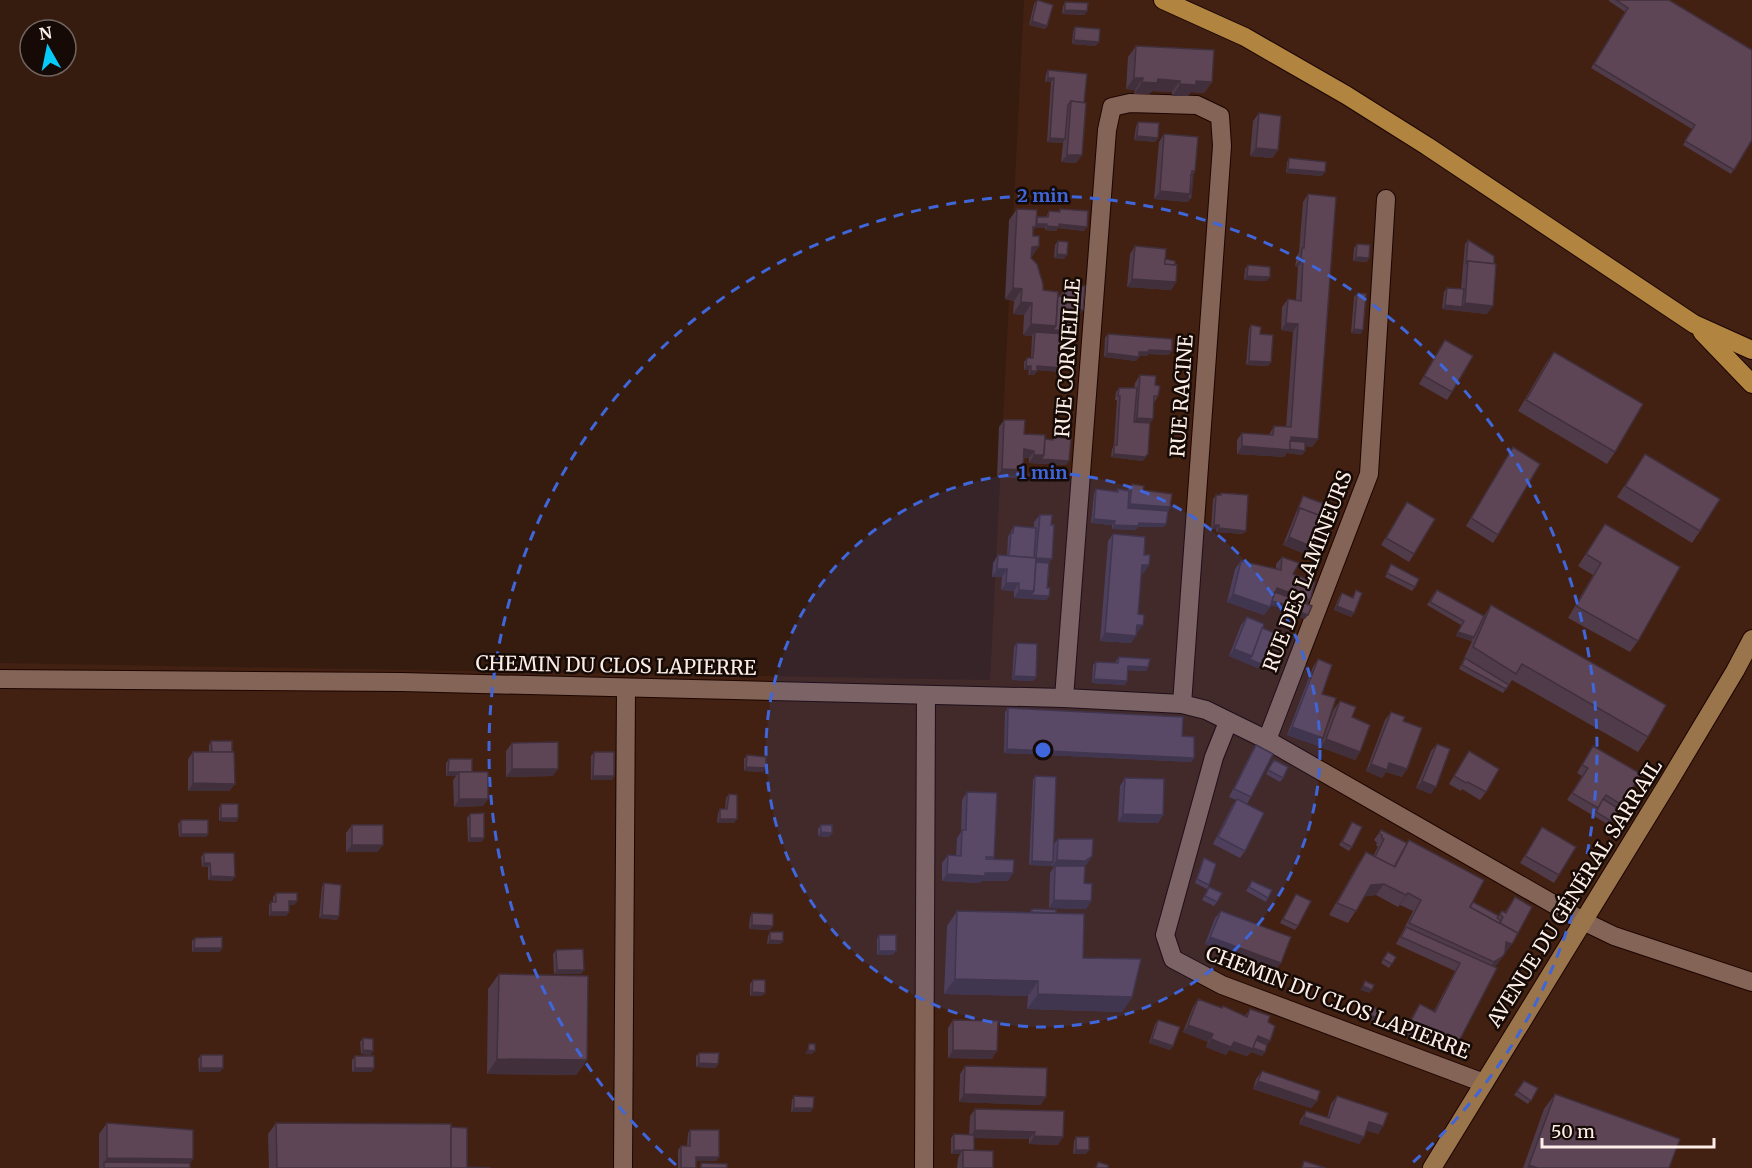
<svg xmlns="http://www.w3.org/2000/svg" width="1752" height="1168" viewBox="0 0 1752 1168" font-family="Merriweather,serif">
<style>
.built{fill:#422112}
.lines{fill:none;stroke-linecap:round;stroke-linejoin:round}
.minor-casing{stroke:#1c0500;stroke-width:20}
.secondary-casing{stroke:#1c0500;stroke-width:20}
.primary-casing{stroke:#1c0500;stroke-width:20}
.minor{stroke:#846456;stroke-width:18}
.secondary{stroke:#9a744a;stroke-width:18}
.primary{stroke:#b1853f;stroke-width:18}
.wall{fill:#503b4a}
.shaded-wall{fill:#41303c}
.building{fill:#5d4556;stroke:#41303c;stroke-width:1.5}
.ring{fill:none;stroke:#3f66da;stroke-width:3;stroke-dasharray:10 8}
.labels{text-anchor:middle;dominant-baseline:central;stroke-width:5;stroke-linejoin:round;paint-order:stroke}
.street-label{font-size:20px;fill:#fdeee7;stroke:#150a05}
.centre{fill:#3f66da;stroke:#150a05;stroke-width:3}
.ring-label{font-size:18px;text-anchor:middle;font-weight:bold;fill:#3f66da;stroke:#150a05;stroke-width:5;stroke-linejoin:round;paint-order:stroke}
</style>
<rect width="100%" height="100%" fill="#361c0f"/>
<polygon class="built" points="1024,0 1752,0 1752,1168 0,1168 0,663 990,680"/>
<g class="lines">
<defs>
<g id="minor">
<polyline points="0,679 401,682 1064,698 1182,704 1206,710 1267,740 1583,921 1614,936 1752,982"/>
<polyline points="1064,698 1107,130 1112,107 1130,103 1197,105 1220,116 1222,146 1182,704"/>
<polyline points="1228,722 1214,757 1165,935 1173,959 1222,985 1484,1083"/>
<polyline points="1267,740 1369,474 1386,199"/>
<polyline points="623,1168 626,688"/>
<polyline points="924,1168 926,695"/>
</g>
<polyline id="secondary" points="1432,1168 1668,783 1735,671 1752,639"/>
<g id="primary">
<polyline points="1163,0 1245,37 1346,95 1427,146 1694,324 1752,350"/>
<polyline points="1702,332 1752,384"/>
</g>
</defs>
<use href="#minor" class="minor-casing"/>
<use href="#secondary" class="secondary-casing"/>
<use href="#primary" class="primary-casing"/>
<use href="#minor" class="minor"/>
<use href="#secondary" class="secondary"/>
<use href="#primary" class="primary"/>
</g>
<g class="wall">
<polygon points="1037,0 1047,26 1045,29 1029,25 1034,4"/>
<polygon points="1609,0 1669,0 1752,140 1731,174 1683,145 1692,129 1591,68 1625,12 1609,1"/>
<polygon points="1065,2 1085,15 1062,14 1063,6"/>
<polygon points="1075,27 1096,46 1072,44 1073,31"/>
<polygon points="1136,46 1212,82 1204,93 1191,92 1188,96 1172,96 1172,92 1152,91 1149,94 1134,94 1135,90 1126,89 1128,57"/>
<polygon points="1048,70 1084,103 1082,155 1076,163 1061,162 1063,143 1047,142 1051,82 1045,82 1046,74"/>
<polygon points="1259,113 1278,150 1272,158 1250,156 1253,121"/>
<polygon points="1138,122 1158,138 1155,142 1134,140 1136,126"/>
<polygon points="1164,134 1195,171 1193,175 1188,202 1154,199 1159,142"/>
<polygon points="1289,158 1322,176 1286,173 1287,162"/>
<polygon points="1308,194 1318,439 1312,447 1305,446 1305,451 1302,455 1287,453 1284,457 1237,454 1237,440 1242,433 1269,435 1274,426 1286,427 1293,332 1281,330 1282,307 1288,299 1296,300 1298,267 1295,266 1297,256 1299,252 1303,202"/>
<polygon points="1017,209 1037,217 1046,217 1049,211 1058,212 1060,209 1084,231 1058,228 1056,231 1045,230 1045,228 1035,228 1033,231 1033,236 1039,246 1031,258 1043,290 1060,296 1065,288 1083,310 1077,318 1070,318 1066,334 1061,372 1037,370 1034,375 1028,375 1029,370 1024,370 1024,362 1027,358 1031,358 1032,336 1023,335 1024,315 1013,314 1014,301 1005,299 1009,220"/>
<polygon points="1468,240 1487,314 1442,309 1444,292 1447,288 1461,289 1465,244"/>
<polygon points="1058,241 1064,259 1054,258 1055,245"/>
<polygon points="1357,244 1367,262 1353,261 1354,248"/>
<polygon points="1135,246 1165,259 1175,265 1176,282 1171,290 1127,287 1130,254"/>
<polygon points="1248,265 1267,281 1244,280 1245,269"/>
<polygon points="1357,293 1361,334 1351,333 1354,297"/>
<polygon points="1251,325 1260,334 1271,362 1268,366 1246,365 1249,329"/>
<polygon points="1108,334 1169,355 1148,354 1147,356 1139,356 1136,361 1104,357 1105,338"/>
<polygon points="1445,340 1452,392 1447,400 1419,384"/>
<polygon points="1554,352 1615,452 1607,464 1518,411 1546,363"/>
<polygon points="1140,375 1155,385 1158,396 1154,403 1153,419 1150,423 1143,461 1111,457 1112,449 1114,445 1117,400 1115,400 1116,392 1119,388 1134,388 1135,383"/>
<polygon points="1004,420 1024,434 1045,439 1052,440 1054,437 1066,465 1029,463 1029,458 1024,458 1023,470 1017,478 997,477 999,427"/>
<polygon points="1513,447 1498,535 1493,543 1466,526"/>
<polygon points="1645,454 1700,531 1692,543 1617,497"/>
<polygon points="1132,484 1170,507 1168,511 1164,527 1138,527 1135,530 1112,529 1112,525 1091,523 1094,493 1096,489 1116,491 1118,489 1127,490"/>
<polygon points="1221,493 1243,534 1216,532 1216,529 1211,529 1213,499 1216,495 1220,495"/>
<polygon points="1303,496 1315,548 1310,556 1283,545 1301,500"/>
<polygon points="1407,502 1414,554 1409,562 1381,545"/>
<polygon points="1040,515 1049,563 1047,600 1014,598 1014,591 1001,590 1002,577 992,577 993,563 998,555 1007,556 1008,537 1014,526 1034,528 1034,522"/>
<polygon points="1605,524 1638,641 1630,652 1568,618 1593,575 1578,566"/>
<polygon points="1113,534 1144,555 1144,573 1141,573 1138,614 1137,633 1131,643 1100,641 1108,541"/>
<polygon points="1282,557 1310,600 1307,604 1305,619 1283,611 1284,609 1271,605 1264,615 1227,602 1235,569 1241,561 1276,569 1276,564"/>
<polygon points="1391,564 1415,587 1412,591 1385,577"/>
<polygon points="1356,590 1354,613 1351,617 1334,610 1339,597 1342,593 1352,598"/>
<polygon points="1434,593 1484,616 1491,605 1648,737 1638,752 1512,680 1503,693 1459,669 1472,641 1456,636 1461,625 1427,605"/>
<polygon points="1247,617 1262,628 1267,659 1264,663 1262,662 1258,668 1229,656 1241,625"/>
<polygon points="1017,643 1036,677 1033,681 1012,680 1014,647"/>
<polygon points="1119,657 1148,667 1146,671 1128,670 1125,685 1092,683 1093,665 1096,662 1116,663 1116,661"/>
<polygon points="1318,659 1322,694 1323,738 1318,746 1287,735 1313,667"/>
<polygon points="1340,701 1360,752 1355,760 1320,747 1334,709"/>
<polygon points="1008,708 1182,736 1194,758 1191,762 1004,753 1005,712"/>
<polygon points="1391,712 1403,721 1402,777 1386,772 1382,778 1366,771 1385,720"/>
<polygon points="211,741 232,752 235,784 229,791 188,791 188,759 193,752 209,752 209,745"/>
<polygon points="512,743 553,776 506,777 506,751"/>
<polygon points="1437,744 1431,794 1416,788 1431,751"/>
<polygon points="1256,745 1251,797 1247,804 1245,851 1240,858 1213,844 1232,806 1236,800 1229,797 1251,753"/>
<polygon points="1593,746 1622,805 1609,825 1567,800 1582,776 1577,773"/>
<polygon points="1469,751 1486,792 1480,800 1462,789 1461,791 1449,784"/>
<polygon points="594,752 614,776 612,780 591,780 591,756"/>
<polygon points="747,755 763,772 744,771 744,759"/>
<polygon points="449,759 472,772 488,799 483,806 454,807 453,780 456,776 446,776 446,763"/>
<polygon points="1274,760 1283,778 1280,782 1266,774"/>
<polygon points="1035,776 1054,844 1058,839 1092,856 1087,864 1083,866 1084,883 1091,901 1086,909 1049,908 1050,873 1054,867 1051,867 1052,865 1050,866 1029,865 1033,780"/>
<polygon points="1125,778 1163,815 1158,823 1118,822 1120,786"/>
<polygon points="967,792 994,857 993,859 1008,881 981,881 980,883 942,881 942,863 948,855 956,856 957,838 961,832 962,800"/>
<polygon points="729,794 734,823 717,823 718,813 720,809 725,809 726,798"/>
<polygon points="221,804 238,818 236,822 219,821 219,808"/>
<polygon points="470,814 484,838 481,842 468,842 467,818"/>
<polygon points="181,820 208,834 206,837 179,837 178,824"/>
<polygon points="1352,822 1352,847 1349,851 1339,845"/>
<polygon points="352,825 383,845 377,852 346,852 346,833"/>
<polygon points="821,825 832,833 829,837 818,836 818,829"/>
<polygon points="1542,827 1559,875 1554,883 1520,863"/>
<polygon points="1381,830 1407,843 1409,840 1473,902 1498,916 1502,911 1505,912 1515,897 1504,955 1495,967 1457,1045 1451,1053 1403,1033 1415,1011 1420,1004 1434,1011 1455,971 1396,944 1413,911 1400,905 1398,907 1376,895 1365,896 1348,923 1329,915 1358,864 1366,852 1373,856 1378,847 1376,845 1377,843 1374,840"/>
<polygon points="204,853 232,881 208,880 208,867 202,867 201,857"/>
<polygon points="1204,858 1209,885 1207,889 1195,883 1202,862"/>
<polygon points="1252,881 1268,898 1266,902 1246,891"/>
<polygon points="324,883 337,920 319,918 322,887"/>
<polygon points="1209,887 1217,902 1214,906 1202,900"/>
<polygon points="276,893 297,901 294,905 289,905 289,912 286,916 269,916 269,905 271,902 273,902 273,897"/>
<polygon points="1296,894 1298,926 1295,930 1280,923"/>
<polygon points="1032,909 1056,913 1083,958 1132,997 1122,1012 1027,1009 1028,996 944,994 947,926 957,911 1030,912"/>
<polygon points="1221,911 1275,971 1205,944 1215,918"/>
<polygon points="752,913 770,930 749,929 750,917"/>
<polygon points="770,932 781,944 767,944 768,936"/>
<polygon points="879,935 893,955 877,955 877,939"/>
<polygon points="195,938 220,952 192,952 192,941"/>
<polygon points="556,950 584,970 581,974 554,974 553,954"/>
<polygon points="1388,952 1396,957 1389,968 1381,963"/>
<polygon points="499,974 587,1060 576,1075 487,1074 488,989"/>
<polygon points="753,980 765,993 762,996 750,996 750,984"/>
<polygon points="1198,999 1245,1016 1250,1009 1268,1022 1267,1045 1262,1056 1251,1052 1247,1056 1229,1050 1226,1055 1206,1047 1208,1042 1183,1032 1193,1007"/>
<polygon points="953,1020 992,1059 948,1058 948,1028"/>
<polygon points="1158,1020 1173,1046 1170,1050 1149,1043 1155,1024"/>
<polygon points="363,1038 373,1051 371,1055 361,1054 360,1042"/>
<polygon points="699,1053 716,1068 696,1067 696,1056"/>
<polygon points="201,1055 220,1072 199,1072 198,1059"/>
<polygon points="355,1056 374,1068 371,1072 352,1072 352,1060"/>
<polygon points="965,1066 1041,1105 959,1102 960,1074"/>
<polygon points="1262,1071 1317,1101 1311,1108 1253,1089 1256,1079"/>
<polygon points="1524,1081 1538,1088 1528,1104 1514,1095"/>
<polygon points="1555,1094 1669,1168 1523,1168 1544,1109"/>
<polygon points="794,1096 811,1112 791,1112 792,1100"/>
<polygon points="1337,1096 1383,1126 1378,1134 1366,1130 1359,1144 1299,1124 1301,1119 1306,1111 1327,1118 1331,1104"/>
<polygon points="975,1109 1064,1111 1058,1145 1029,1144 1029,1139 974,1138 974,1151 993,1168 957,1168 958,1158 960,1154 951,1154 951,1138 954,1134 969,1135 970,1116"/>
<polygon points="107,1123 193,1159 190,1163 190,1168 99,1168 99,1134"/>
<polygon points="276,1123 451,1127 467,1167 491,1168 269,1168 268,1134"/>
<polygon points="690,1130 719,1157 716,1161 696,1161 696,1168 678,1168 678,1150 681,1146 687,1146 688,1133"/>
<polygon points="1076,1137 1086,1154 1073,1154 1074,1141"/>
</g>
<g class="shaded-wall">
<polygon points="1065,10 1087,11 1085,15 1062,14"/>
<polygon points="1032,21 1047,26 1045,29 1029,25"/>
<polygon points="1074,40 1099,42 1096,46 1072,44"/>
<polygon points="1048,78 1054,78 1051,82 1045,82"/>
<polygon points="1134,78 1143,78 1135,90 1126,89"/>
<polygon points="1158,79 1180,81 1172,92 1152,91 1149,94 1134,94 1142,82"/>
<polygon points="1196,81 1212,82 1204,93 1191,92 1188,96 1172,96 1180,84"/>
<polygon points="1137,136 1158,138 1155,142 1134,140"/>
<polygon points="1050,138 1065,139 1063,143 1047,142"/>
<polygon points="1256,148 1278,150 1272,158 1250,156"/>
<polygon points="1067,155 1082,155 1076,163 1061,162"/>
<polygon points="1288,169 1325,172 1322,176 1286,173"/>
<polygon points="1160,191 1190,194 1191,198 1188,202 1154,199"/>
<polygon points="1032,224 1047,224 1045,228 1035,228 1028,238"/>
<polygon points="1059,224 1087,227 1084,231 1058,228 1056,231 1045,230 1047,226"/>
<polygon points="1039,246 1031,258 1032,247"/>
<polygon points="1057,254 1067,255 1064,259 1054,258"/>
<polygon points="1356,257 1369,258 1367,262 1353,261"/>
<polygon points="1301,259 1303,259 1298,267 1295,266"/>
<polygon points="1247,276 1270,277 1267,281 1244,280"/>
<polygon points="1132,279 1176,282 1171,290 1127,287"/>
<polygon points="1013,288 1022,289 1014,301 1005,299"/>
<polygon points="1021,302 1032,303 1024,315 1013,314"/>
<polygon points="1465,303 1493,306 1487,314 1459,311"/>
<polygon points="1445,305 1462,307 1459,311 1442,309"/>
<polygon points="1070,310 1083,310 1077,318 1065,317"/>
<polygon points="1286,323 1298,324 1293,332 1281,330"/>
<polygon points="1031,324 1056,326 1069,331 1063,338 1035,332 1032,336 1023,335"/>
<polygon points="1354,329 1363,330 1361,334 1351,333"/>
<polygon points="1149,350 1172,351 1169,355 1148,354 1147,356 1137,356 1139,352"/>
<polygon points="1107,353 1139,357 1136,361 1104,357"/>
<polygon points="1249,361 1271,362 1268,366 1246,365"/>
<polygon points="1026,366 1031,366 1029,370 1024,370"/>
<polygon points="1037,366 1063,368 1061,372 1034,370"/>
<polygon points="1031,371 1037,371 1034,375 1028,375"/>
<polygon points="1137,418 1153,419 1147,427 1131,425"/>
<polygon points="1291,437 1318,439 1312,447 1288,444"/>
<polygon points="1242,446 1305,451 1302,455 1287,453 1284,457 1237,454"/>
<polygon points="1024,449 1034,451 1029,458 1019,457"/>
<polygon points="1114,454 1148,454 1143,461 1111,457"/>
<polygon points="1034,455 1044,455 1069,461 1066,465 1029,463"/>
<polygon points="1002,469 1023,470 1017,478 997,477"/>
<polygon points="1130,504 1170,507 1165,515 1125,512"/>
<polygon points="1094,519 1115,521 1112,525 1091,523"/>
<polygon points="1139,523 1166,524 1164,527 1138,527 1135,530 1112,529 1114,525"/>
<polygon points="1214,525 1219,525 1216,529 1211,529"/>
<polygon points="1219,528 1246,531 1243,534 1216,532"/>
<polygon points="1289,537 1315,548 1310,556 1283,545"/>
<polygon points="1036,558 1052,559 1046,567 1034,562"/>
<polygon points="1142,565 1149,565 1144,573 1136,573"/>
<polygon points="997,569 1007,569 1002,577 992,577"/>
<polygon points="1006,583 1019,583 1014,591 1001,590"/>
<polygon points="1277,588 1310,600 1305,608 1274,591"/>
<polygon points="1019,590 1034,591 1049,596 1047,600 1014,598"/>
<polygon points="1233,594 1270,607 1264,615 1227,602"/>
<polygon points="1271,600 1287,605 1284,609 1268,604"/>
<polygon points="1337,606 1354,613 1351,617 1334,610"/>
<polygon points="1286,607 1308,615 1305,619 1283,611"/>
<polygon points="1137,625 1143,625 1137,633 1132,633"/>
<polygon points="1458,632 1474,637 1471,641 1456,636"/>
<polygon points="1105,633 1136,636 1131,643 1100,641"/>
<polygon points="1234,649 1252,656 1261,664 1258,668 1229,656"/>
<polygon points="1128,666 1148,667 1146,671 1125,670"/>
<polygon points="1014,676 1036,677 1033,681 1012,680"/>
<polygon points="1094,679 1127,681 1125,685 1092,683"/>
<polygon points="1292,727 1323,738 1318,746 1287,735"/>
<polygon points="1326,739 1360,752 1355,760 1320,747"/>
<polygon points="1007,749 1194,758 1191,762 1004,753"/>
<polygon points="1389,763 1407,769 1402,777 1386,772 1382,778 1366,771 1371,764"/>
<polygon points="746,767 766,768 763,772 744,771"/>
<polygon points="512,769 558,769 553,776 506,777"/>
<polygon points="448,772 459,772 456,776 446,776"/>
<polygon points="593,776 614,776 612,780 591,780"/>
<polygon points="1422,781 1436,787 1431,794 1416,788"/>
<polygon points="193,783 235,784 229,791 188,791"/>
<polygon points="459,799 488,799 483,806 454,807"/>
<polygon points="1123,814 1163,815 1158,823 1118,822"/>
<polygon points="221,818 238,818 236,822 219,821"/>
<polygon points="720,819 737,819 734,823 717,823"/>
<polygon points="821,832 832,833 829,837 818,836"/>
<polygon points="181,834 208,834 206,837 179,837"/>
<polygon points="470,838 484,838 481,842 468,842"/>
<polygon points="352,845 383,845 377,852 346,852"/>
<polygon points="1092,856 1087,864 1079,868 1055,866 1054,867 1051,867 1057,860"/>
<polygon points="1032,861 1053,862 1050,866 1029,865"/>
<polygon points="204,863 210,863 208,867 202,867"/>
<polygon points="985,873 1013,873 1008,881 981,881 980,883 942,881 947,874"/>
<polygon points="211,876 235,877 232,881 208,880"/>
<polygon points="1384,884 1376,895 1363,897 1371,885"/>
<polygon points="1408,893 1400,905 1398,907 1406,895"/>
<polygon points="1054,900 1091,901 1086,909 1049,908"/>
<polygon points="289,901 297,901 294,905 286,905"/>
<polygon points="271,912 289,912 286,916 269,916"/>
<polygon points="322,915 339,916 337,920 319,918"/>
<polygon points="752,925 773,926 770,930 749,929"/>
<polygon points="1210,937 1281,963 1275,971 1205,944"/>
<polygon points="770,940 783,941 781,944 767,944"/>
<polygon points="1506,942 1512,944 1504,955 1498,953"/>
<polygon points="194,948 222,948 220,952 192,952"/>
<polygon points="879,951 896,951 893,955 877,955"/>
<polygon points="1502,957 1494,969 1486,973 1494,962"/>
<polygon points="557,970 584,970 581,974 554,974"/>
<polygon points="955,979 1038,981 1028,996 944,994"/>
<polygon points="1363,986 1372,990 1369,993 1360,990"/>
<polygon points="752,992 765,993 762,996 750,996"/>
<polygon points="1038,994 1132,997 1122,1012 1027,1009"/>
<polygon points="1362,1012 1380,1019 1378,1023 1359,1016"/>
<polygon points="1188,1025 1213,1034 1208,1042 1183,1032"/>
<polygon points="1408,1026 1457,1045 1451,1053 1403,1033"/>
<polygon points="1258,1036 1270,1041 1264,1049 1253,1044"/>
<polygon points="1152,1039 1173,1046 1170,1050 1149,1043"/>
<polygon points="1211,1039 1234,1042 1252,1047 1265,1052 1262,1056 1251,1052 1247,1056 1229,1050 1226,1055 1206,1047"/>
<polygon points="363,1050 373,1051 371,1055 361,1054"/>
<polygon points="808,1050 815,1051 812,1054 805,1054"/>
<polygon points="953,1050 997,1051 992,1059 948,1058"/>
<polygon points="497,1059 587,1060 576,1075 487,1074"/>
<polygon points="699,1063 718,1064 716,1068 696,1067"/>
<polygon points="201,1068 223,1068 220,1072 199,1072"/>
<polygon points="355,1068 374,1068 371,1072 352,1072"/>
<polygon points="1258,1081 1317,1101 1311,1108 1253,1089"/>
<polygon points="964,1094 1046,1097 1041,1105 959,1102"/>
<polygon points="794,1108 813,1108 811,1112 791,1112"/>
<polygon points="1304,1117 1364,1137 1359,1144 1299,1124"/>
<polygon points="1369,1122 1383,1126 1378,1134 1364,1130"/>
<polygon points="975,1130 1035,1132 1029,1139 969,1138"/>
<polygon points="1034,1136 1063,1137 1058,1145 1029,1144"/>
<polygon points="954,1150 963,1150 960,1154 951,1154"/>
<polygon points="1076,1150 1089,1150 1086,1154 1073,1154"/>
<polygon points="696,1157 719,1157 716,1161 693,1161"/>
<polygon points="107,1158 193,1159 186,1168 104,1162 100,1168"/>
<polygon points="1529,1165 1538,1168 1527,1168"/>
</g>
<g class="building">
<polygon points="1037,0 1053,5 1047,26 1032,21"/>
<polygon points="1616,0 1669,0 1752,50 1752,140 1734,170 1685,141 1695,125 1594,64 1628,8"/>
<polygon points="1065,2 1088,3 1087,11 1065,10"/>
<polygon points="1075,27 1100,29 1099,42 1074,40"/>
<polygon points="1136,46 1214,50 1212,82 1196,81 1196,85 1180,84 1180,81 1158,79 1157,83 1142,82 1143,78 1134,78"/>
<polygon points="1048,70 1087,74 1084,103 1071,101 1068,105 1065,139 1050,138 1054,78 1048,78"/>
<polygon points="1071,101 1086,103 1082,155 1067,155"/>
<polygon points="1259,113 1281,116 1278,150 1256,148"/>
<polygon points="1138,122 1159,123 1158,138 1137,136"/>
<polygon points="1164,134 1198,137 1195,171 1192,171 1190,194 1160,191"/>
<polygon points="1289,158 1326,162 1325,172 1288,169"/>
<polygon points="1191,175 1193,175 1191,198 1187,198 1190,194"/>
<polygon points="1308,194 1336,197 1318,439 1291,437 1290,450 1242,446 1242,433 1273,435 1274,426 1291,427 1298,324 1286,323 1288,299 1301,301 1303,259 1301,259 1302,248 1304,248"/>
<polygon points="1017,209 1037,210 1036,226 1033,227 1033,236 1039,236 1039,246 1032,247 1031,258 1037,264 1043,284 1043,290 1058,292 1056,326 1031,324 1032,303 1021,302 1022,289 1013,288"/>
<polygon points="1060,209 1088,211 1087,227 1059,224 1059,227 1047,226 1047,224 1037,224 1037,217 1048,217 1049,211 1060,212"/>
<polygon points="1468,240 1494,256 1494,264 1468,261 1466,264"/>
<polygon points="1058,241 1068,242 1067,255 1057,254"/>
<polygon points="1357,244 1370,245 1369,258 1356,257"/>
<polygon points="1135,246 1166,249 1165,264 1177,265 1176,282 1132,279"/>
<polygon points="1165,259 1175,261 1175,265 1165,264"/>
<polygon points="1468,261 1496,264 1493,306 1465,303"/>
<polygon points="1248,265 1270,267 1270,277 1247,276"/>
<polygon points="1070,286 1085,286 1083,310 1070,310 1069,331 1053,330 1056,326 1058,296 1064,297 1065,288"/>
<polygon points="1447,288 1464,289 1462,307 1445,305"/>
<polygon points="1357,293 1366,294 1363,330 1354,329"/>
<polygon points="1251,325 1261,327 1260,334 1273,335 1271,362 1249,361"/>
<polygon points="1035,332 1066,334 1063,368 1037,366 1037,371 1031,371 1031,366 1026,366 1027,358 1033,358"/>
<polygon points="1108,334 1172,339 1172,351 1149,350 1149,352 1139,352 1139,357 1107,353"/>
<polygon points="1445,340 1473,356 1452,392 1424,376"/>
<polygon points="1554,352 1643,404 1615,452 1526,400"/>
<polygon points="1140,375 1156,376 1155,385 1160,386 1158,396 1154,396 1153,419 1137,418"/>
<polygon points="1119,388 1137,388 1134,422 1150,423 1148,454 1145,457 1114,454 1114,445 1117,445 1120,396 1118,396"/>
<polygon points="1004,420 1025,420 1024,434 1045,435 1044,455 1034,455 1034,451 1024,449 1023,470 1002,469"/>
<polygon points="1054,437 1071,439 1069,461 1041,459 1044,455 1045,439 1053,440"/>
<polygon points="1290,441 1305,442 1305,451 1290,449"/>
<polygon points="1513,447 1540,464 1498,535 1471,518"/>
<polygon points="1645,454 1720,499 1700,531 1625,486"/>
<polygon points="1132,484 1144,486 1143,490 1172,494 1170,507 1130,504"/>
<polygon points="1096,489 1118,492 1118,489 1129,491 1128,508 1168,511 1166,524 1139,523 1138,526 1114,525 1115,521 1094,519"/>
<polygon points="1221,493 1248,495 1246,531 1219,528 1219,525 1214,525 1216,495 1221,495"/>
<polygon points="1303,496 1330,506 1325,518 1300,508 1297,512"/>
<polygon points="1407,502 1435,519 1414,554 1386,538"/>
<polygon points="1300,508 1326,518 1315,548 1289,537"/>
<polygon points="1040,515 1052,515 1051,525 1054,525 1052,559 1036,558"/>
<polygon points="1605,524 1680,567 1638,641 1576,606 1601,563 1586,554"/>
<polygon points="1014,526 1036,528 1034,558 1009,556 1011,533 1013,533"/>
<polygon points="1113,534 1145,537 1144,555 1150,555 1149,565 1142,565 1138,614 1144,615 1143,625 1137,625 1136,636 1105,633"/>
<polygon points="998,555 1036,558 1034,591 1019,590 1019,583 1006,583 1007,569 997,569"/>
<polygon points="1282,557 1299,563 1293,574 1315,582 1310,600 1277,588 1270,607 1233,594 1241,561 1281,570"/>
<polygon points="1036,562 1049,563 1047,588 1050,588 1049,596 1031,595 1034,591"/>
<polygon points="1391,564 1419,579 1415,587 1387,573"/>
<polygon points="1356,590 1362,593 1354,613 1337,606 1342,593 1353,598"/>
<polygon points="1437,590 1484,616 1474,637 1458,632 1464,621 1430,602"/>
<polygon points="1275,592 1312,606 1308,615 1286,607 1287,605 1272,601"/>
<polygon points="1491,605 1666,705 1648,737 1522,664 1516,674 1473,647"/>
<polygon points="1247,617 1264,624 1252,656 1234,649"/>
<polygon points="1262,628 1277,634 1267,659 1264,658 1261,664 1249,659 1252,656"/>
<polygon points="1017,643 1037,644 1036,677 1014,676"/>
<polygon points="1119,657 1150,659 1148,667 1128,666 1127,681 1094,679 1096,662 1118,663"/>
<polygon points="1465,658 1509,685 1506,689 1462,665"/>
<polygon points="1318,659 1332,665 1322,694 1336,698 1323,738 1292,727"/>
<polygon points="1340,701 1356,707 1352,717 1370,725 1360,752 1326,739"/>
<polygon points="1008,708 1183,717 1182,736 1194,737 1194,758 1007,749"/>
<polygon points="1391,712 1405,717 1403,721 1422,728 1407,769 1389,763 1387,770 1371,764"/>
<polygon points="211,741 232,741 232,752 212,752"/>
<polygon points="558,742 558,769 512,769 512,743"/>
<polygon points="1437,744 1450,749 1436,787 1422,781"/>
<polygon points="1256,745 1273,754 1251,797 1234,789"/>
<polygon points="1593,746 1641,774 1622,805 1606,795 1598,808 1572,793 1588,768 1582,765"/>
<polygon points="1469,751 1499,769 1486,792 1468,782 1466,783 1454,776"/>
<polygon points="193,752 234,752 235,784 193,783"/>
<polygon points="594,752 614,752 614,776 593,776"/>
<polygon points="747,755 766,757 766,768 746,767"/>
<polygon points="449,759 472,759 472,772 448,772"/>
<polygon points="1274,760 1288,767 1283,778 1268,770"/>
<rect x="459" y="772" width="29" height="27"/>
<polygon points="1035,776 1056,777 1053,862 1032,861"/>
<polygon points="1125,778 1164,779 1163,815 1123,814"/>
<polygon points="967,792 997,793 994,857 986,857 986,859 1014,860 1013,873 985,873 985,876 947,874 948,855 961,856 962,830 966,830"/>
<polygon points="729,794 737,795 737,819 720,819 720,809 727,809"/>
<polygon points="1237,799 1264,813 1245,851 1218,837"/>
<polygon points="1603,799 1619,809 1611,821 1596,812"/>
<rect x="221" y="804" width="17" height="14"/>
<polygon points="484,813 484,838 470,838 470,814"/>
<rect x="181" y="820" width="27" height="14"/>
<polygon points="1352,822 1362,827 1352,847 1342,842"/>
<rect x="352" y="825" width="31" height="20"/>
<polygon points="821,825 832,825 832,833 821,832"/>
<polygon points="1542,827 1576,847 1559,875 1525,856"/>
<polygon points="1381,830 1407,843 1394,867 1375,857 1384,839 1382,838 1382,835 1379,833"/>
<polygon points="1058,839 1093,839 1092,856 1085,861 1057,860"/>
<polygon points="1409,840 1484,880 1470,907 1518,933 1512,944 1506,942 1505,953 1502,957 1494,962 1409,923 1421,900 1408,893 1406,895 1384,884 1371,885 1356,911 1337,903 1366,852 1395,867"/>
<polygon points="204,853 234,853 235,877 211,876 210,863 204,863"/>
<polygon points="1204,858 1216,864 1209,885 1197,879"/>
<polygon points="1055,866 1085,866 1084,883 1092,884 1091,901 1054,900"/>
<polygon points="1252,881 1272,890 1268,898 1249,887"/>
<polygon points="324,883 341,885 339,916 322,915"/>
<polygon points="1209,887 1222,893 1217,902 1205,896"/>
<polygon points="276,893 297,893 297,901 289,901 289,912 271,912 271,902 276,902"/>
<polygon points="1296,894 1311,901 1298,926 1283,919"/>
<polygon points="1515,897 1532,907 1516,937 1518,933 1500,923 1503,917 1500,914 1502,911 1506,913"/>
<polygon points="1473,902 1499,916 1497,918 1501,921 1499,923 1470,907"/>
<polygon points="1032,909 1056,910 1056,913 1030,912 1032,912"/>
<polygon points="957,911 1084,914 1083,958 1141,959 1132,997 1038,994 1038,981 955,979"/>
<polygon points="1221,911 1291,937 1281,963 1210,937"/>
<polygon points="752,913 773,914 773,926 752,925"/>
<polygon points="1406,927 1497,968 1457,1045 1408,1026 1420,1004 1435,1012 1460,963 1401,937"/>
<polygon points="770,932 783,932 783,941 770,940"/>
<rect x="879" y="935" width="17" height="16"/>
<polygon points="222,937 222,948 194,948 195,938"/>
<polygon points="583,949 584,970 557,970 556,950"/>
<polygon points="1388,952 1396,957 1392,964 1383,959"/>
<polygon points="499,974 588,976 587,1060 497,1059"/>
<polygon points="753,980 765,980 765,993 752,992"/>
<polygon points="1365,981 1374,985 1372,990 1363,986"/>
<polygon points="1198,999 1222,1008 1223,1006 1247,1017 1250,1009 1270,1016 1268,1022 1275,1026 1270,1041 1258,1036 1253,1049 1234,1042 1231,1047 1211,1039 1213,1034 1188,1025"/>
<polygon points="1365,1004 1384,1011 1380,1019 1362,1012"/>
<polygon points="953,1020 998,1021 997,1051 953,1050"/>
<polygon points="1158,1020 1180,1027 1173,1046 1152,1039"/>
<polygon points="363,1038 373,1039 373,1051 363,1050"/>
<polygon points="1256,1040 1267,1045 1265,1052 1253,1048"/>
<polygon points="809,1044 815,1044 815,1051 808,1050"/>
<polygon points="699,1053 719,1053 718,1064 699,1063"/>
<rect x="201" y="1055" width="22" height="13"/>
<rect x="355" y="1056" width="19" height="12"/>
<polygon points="965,1066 1047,1068 1046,1097 964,1094"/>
<polygon points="1262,1071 1320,1091 1317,1101 1258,1081"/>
<polygon points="1524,1081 1538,1088 1531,1101 1517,1091"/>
<polygon points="1555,1094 1680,1139 1669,1168 1538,1168 1529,1165"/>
<polygon points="794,1096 814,1097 813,1108 794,1108"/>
<polygon points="1337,1096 1388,1113 1383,1126 1369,1122 1364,1137 1304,1117 1306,1111 1329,1118"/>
<polygon points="975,1109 1064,1111 1063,1137 1034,1136 1035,1132 975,1130"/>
<polygon points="107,1123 193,1130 193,1159 107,1158"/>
<polygon points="276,1123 451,1124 451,1168 277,1168"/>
<polygon points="451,1127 467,1128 467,1167 491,1168 451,1168"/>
<polygon points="690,1130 719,1130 719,1157 696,1157 696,1168 681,1168 681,1146 690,1146"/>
<polygon points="954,1134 974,1135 974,1151 954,1150"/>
<rect x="1076" y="1137" width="13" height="13"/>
<polygon points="963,1150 993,1151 993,1168 963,1168"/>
<polygon points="1304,1161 1326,1168 1302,1168"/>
<polygon points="104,1162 190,1163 190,1168 104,1168"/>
<polygon points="1098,1162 1108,1165 1108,1168 1096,1168"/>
<polygon points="701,1163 727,1164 727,1168 701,1168"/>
</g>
<circle cx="1043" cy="750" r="277" fill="#3f66da" fill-opacity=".12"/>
<g class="ring">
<circle cx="1043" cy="750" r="277"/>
<path d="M676 1165A554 554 0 1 1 1410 1165"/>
</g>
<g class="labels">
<g class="street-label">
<text transform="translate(1067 358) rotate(-86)">RUE CORNEILLE</text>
<text transform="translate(1181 396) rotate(-86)">RUE RACINE</text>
<text transform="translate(1307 571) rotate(-69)">RUE DES LAMINEURS</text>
<text transform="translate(616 665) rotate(1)">CHEMIN DU CLOS LAPIERRE</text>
<text transform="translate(1574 893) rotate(-58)">AVENUE DU GÉNÉRAL SARRAIL</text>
<text transform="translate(1338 1002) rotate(21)">CHEMIN DU CLOS LAPIERRE</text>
</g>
</g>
<circle cx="1043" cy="750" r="9" class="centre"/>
<g class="ring-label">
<text x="1043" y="202">2 min</text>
<text x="1043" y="479">1 min</text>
</g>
<g transform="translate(48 48) rotate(351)"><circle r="28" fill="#150a05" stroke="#72655f" stroke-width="1.5"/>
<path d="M0-4.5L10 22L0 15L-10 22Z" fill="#06cbf9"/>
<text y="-9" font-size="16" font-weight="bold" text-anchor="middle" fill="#fdeee7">N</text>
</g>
<path d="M1542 1138v9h172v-9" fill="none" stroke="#fdeee7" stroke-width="3"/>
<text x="1551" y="1138" font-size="18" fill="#fdeee7" stroke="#150a05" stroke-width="4.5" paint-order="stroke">50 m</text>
</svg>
